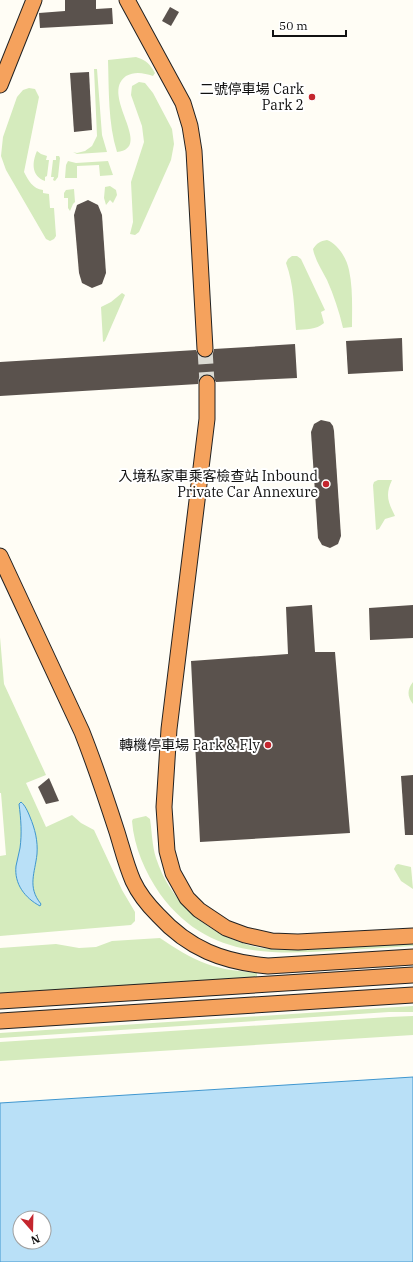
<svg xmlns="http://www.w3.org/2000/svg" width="413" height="1262" viewBox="0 0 413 1262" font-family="'IBM Plex Serif','Noto Sans TC',serif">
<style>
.green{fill:#d5ebbd}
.water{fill:#b9e0f7;stroke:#3f96cf;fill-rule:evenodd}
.building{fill:#5a524d}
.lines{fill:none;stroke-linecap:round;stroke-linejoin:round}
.highway-tunnel{stroke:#dbdad3;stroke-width:15;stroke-dasharray:15 8;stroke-linecap:butt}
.highway-casing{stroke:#222;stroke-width:17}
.highway{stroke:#f5a25d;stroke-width:15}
.poi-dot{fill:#c4262e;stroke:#fff;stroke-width:1.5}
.labels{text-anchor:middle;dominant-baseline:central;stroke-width:4;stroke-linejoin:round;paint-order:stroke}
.poi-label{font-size:14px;fill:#111;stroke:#fff;text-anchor:end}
</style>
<rect width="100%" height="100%" fill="#fffdf5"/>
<g class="green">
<path d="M136,57C146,60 150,64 155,73L153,76C144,73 135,71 126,76C99,95 155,148 117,152C108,123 109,91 108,60Z"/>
<polygon points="94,69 97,69 102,135 107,152 77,154 73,152 77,153 85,151 92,146 97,136"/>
<polygon points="139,82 145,83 153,93 172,129 174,144 171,160 139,232 135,235 130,234 133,222 131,182 144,142 142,126 131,95 132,86"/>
<path d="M29,88L35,89L39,97L24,172C28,180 33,189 43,190V193L49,194L50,208H54L56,236L54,239L50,241L46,239L6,170L1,156L3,137L17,97L23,90Z"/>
<path d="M37,151L41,154L47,156L46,160H49L47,176L45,177V181C31,176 32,162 37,151Z"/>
<polygon points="56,156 59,156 60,158 58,177 55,181 53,180 54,177 51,177 53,160 56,160"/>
<polygon points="68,161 76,163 108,161 113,175 100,176 99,165 77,166 77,178 65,178 66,165"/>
<polygon points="110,186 116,190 117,195 113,203 110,200 106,205 104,198 105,187"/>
<polygon points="74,189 75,202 73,204 70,211 68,208 68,198 64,198 64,193 66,190"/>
<path d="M327,240C338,244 347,259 349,270C353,288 352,309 352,327L343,328C339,311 334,296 327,280C322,270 315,260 313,249C317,243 320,241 327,240Z"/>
<path d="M292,256H297L301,259L325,310L321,312L324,323C316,330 306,329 296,330C294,307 294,285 286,263L288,259Z"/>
<polygon points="122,293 125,295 105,341 103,342 101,307 111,302"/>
<path d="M378,480H392C385,495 388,502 395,516L385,519L379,529L376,530L373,485L374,482Z"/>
<polygon points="0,637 4,684 46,775 26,783 46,827 72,815 81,823 94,830 122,890 135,912 135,921 131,925 0,936 0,856 6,855 1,793 0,793"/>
<path d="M413,682V704C407,697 407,689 413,682Z"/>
<path d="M146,816L150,819C152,832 152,845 156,858C171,905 213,939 261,948C284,951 308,949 331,948C358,946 386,944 413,943V946C386,948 359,949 331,951C263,955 205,955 160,894C145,872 134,847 132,821L133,819Z"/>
<polygon points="398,864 411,867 413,889 401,881 394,869 396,865"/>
<path d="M160,938C175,948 190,958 207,964C223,970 240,971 257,973V978L0,995V948L56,944L79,948L96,947L112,941Z"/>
<polygon points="413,1006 413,1012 389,1012 0,1038 0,1033"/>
<polygon points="413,1016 413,1035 0,1061 0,1042 389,1017"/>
</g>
<g class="water">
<path d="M21,802C25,805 28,812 30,817C35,829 38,841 37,854C35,873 27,887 41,904L40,906C25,898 14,884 16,866C17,860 19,854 20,848C22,834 21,819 19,804Z"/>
<path d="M413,1077V1262H0V1103ZM20,1218H44V1242H20Z"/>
</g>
<g class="building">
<polygon points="65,0 96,0 96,9 112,8 113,24 40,28 39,13 65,11"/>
<polygon points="170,7 179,12 171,26 162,21"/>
<polygon points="89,72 92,130 74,132 70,73"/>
<polygon points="88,200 98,205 102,215 106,273 102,284 92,288 82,283 79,273 74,215 77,205"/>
<polygon points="402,338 403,371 348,374 346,341"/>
<polygon points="295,344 297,378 216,382 212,375 207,374 202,375 199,378 198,384 0,396 0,362 196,350 198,354 201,357 205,358 210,356 213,353 214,349"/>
<polygon points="321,420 330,422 333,426 334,431 341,536 338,544 330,548 322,545 318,538 311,432 314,424"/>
<polygon points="312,605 315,652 335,652 350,833 200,842 191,661 288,654 286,607"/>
<polygon points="413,605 413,638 370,640 369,608"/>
<polygon points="413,775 413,835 405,835 401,776"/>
<polygon points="49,778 59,801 46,804 38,787"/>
</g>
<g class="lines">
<polyline class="highway-tunnel" points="205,349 207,383"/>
<defs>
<g id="highway">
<polyline points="127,0 183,103 190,126 194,151 205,349"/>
<polyline points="0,85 34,0"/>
<polyline points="207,383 207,419 169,729 164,807 167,851 173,873 187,898 199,910 226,928 245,935 272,941 298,942 413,936"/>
<path d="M0,556L82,732C95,765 106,798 117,832C122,848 126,865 133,881C139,894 148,905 158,915C189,949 223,962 268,966L413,957"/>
<polyline points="0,1001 413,975"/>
<polyline points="0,1021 413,995"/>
</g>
</defs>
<use href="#highway" class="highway-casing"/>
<use href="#highway" class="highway"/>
</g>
<g class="poi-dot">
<circle cx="312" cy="97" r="4"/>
<circle cx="326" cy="484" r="4"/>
<circle cx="268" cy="745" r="4"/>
</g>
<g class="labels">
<g class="poi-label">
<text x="304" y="89">二號停車場 Cark<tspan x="304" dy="16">Park 2</tspan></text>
<text x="318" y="476">入境私家車乘客檢查站 Inbound<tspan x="318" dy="16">Private Car Annexure</tspan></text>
<text x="260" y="745">轉機停車場 Park &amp; Fly</text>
</g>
</g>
<g transform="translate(32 1230) rotate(160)"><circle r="19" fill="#ffffff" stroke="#a0a0a0"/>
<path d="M0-3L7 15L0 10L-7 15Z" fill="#c4262e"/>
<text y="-6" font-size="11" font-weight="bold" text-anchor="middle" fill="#111111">N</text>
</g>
<path d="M273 30v6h73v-6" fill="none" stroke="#111111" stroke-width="2"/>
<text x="279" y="30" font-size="12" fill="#111111" stroke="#ffffff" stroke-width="3" paint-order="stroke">50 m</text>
</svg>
